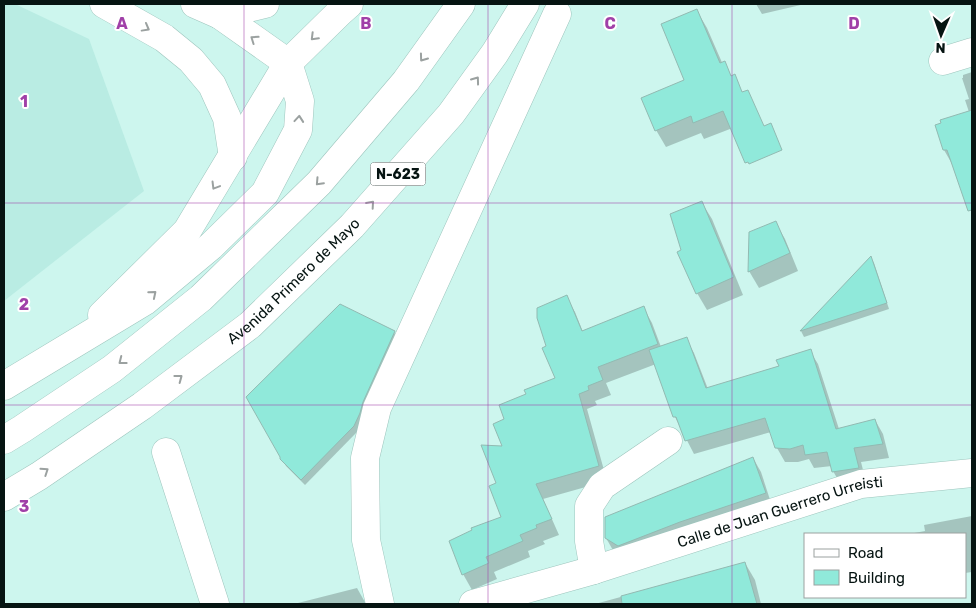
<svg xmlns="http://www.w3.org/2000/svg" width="976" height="608" viewBox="0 0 976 608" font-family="Rubik,sans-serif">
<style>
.built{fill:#b9ece3}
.shadow{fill:#0003}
.building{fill:#90e9da;stroke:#92bab2}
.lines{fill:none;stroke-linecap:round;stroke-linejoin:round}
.street-casing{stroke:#9dc5bd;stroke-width:29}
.highway-casing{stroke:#9dc5bd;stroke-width:29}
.street{stroke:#fff;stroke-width:28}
.highway{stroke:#fff;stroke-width:28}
.oneway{stroke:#9ba1a0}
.grid{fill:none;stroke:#a040a8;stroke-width:1;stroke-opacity:0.55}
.labels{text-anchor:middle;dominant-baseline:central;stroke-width:4;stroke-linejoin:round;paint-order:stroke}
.shield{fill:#fff;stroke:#515a59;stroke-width:1}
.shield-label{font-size:14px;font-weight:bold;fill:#061412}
.street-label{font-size:15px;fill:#061412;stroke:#fff}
.grid-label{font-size:16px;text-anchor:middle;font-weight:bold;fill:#a040a8;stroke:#fff;stroke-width:4;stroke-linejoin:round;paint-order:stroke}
</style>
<rect width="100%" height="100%" fill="#cdf6ee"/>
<polygon class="built" points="4,4 15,4 89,39 144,191 4,301"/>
<g class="shadow">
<polygon points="756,4 805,4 762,14"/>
<polygon points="697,11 707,28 747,120 730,129 704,139 701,133 666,147 656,130 686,81"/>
<polygon points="972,72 972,180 963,183 944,150 969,112 965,100 969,99 962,78 963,78 963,75"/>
<polygon points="702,203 712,219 743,295 707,310 697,293 683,251"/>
<polygon points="775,222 785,239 798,271 759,288 749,271"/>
<polygon points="871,258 874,263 889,309 804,337 801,331"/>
<polygon points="566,297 575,312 583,332 643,307 652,323 661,347 686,339 694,353 708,389 780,366 810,351 818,364 839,429 875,420 883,434 889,458 861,462 866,482 841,485 833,471 832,466 814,468 809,459 798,462 785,462 777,448 771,432 694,454 675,417 656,364 606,383 611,395 595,401 597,405 587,409 607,481 543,499 559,535 543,541 545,544 528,551 530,557 494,572 497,579 472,590 463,574 503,517 497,483 504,447 506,420 527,394 557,379 547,346"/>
<polygon points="394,332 397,339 357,432 305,485 286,466 282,459"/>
<polygon points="753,458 761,472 772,506 614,552 606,538"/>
<polygon points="972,516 972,572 965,573 965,534 909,534 925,531 924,525"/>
<polygon points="745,563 755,580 761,604 595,604"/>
<polygon points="357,588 366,604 294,604"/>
</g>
<g class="building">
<polygon points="697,9 720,63 725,61 731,76 735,74 742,92 748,90 764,126 771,123 782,150 749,164 748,162 745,163 723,111 693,123 691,116 655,131 641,98 684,80 661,24"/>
<polygon points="972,110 972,210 968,211 947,150 943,150 935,125 941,123 940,120"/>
<polygon points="702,201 734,277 696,294 677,252 681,250 670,214"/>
<polygon points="776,221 790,253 748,272 749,232"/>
<polygon points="871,256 887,303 800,331"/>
<polygon points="567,295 582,331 644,306 658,344 598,367 603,380 588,386 589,390 579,394 599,466 536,484 552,519 536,525 537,528 520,535 523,541 486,557 489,563 462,575 449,541 472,530 471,528 501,517 489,486 496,483 481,445 502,446 493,424 504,419 499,405 526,394 524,390 555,378 542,348 546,346 537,318 537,308"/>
<polygon points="340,304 395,331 363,402 360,413 354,426 301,480 280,459 280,457 246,397"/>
<polygon points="687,337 706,388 779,366 776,360 811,349 836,429 875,419 883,444 854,448 859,468 832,472 827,452 805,455 803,445 790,449 775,448 765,418 685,441 676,417 673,417 649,350"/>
<polygon points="753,457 766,493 680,522 618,546 605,538 605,517"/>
<polygon points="745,562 757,604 622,604 621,596"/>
</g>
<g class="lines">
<defs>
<g id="street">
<polyline points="104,4 164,38 191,60 212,85 227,118 233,157"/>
<polyline points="220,15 265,4"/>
<polyline points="943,61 972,52"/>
<polyline points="102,315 187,231 288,63 340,12 349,4"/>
<polyline points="4,386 145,301 211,246 265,193 298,130 300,101 288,63 220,15 195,4"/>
<polyline points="166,452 215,604"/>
<polyline points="594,570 589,541 589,506 602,486 668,441"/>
<polyline points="380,604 366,540 365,458 377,408 557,14"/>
<path id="s1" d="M473,604L594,570L861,484L972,473"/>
</g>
<g id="highway">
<polyline points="4,440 22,429 112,369 201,298 319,183 406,81 461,4"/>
<path id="s2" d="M4,497L39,476L142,406L250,325L352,226L451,114L495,53L525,4"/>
</g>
</defs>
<use href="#street" class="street-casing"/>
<use href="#highway" class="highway-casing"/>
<use href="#street" class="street"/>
<use href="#highway" class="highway"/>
</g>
<defs><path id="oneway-chevron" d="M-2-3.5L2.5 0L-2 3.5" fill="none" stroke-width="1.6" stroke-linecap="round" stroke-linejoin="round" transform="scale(1.25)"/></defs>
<g class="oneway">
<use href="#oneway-chevron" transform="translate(146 28) rotate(29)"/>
<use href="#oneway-chevron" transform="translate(314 37) rotate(135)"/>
<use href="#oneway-chevron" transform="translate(254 39) rotate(-145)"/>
<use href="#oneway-chevron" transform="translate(423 58) rotate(126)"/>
<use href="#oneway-chevron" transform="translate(476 80) rotate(-54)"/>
<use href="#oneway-chevron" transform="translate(299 119) rotate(-85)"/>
<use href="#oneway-chevron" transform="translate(319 182) rotate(133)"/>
<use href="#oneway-chevron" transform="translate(215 186) rotate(121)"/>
<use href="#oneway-chevron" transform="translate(371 204) rotate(-49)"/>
<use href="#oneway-chevron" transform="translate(153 294) rotate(-40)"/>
<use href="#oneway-chevron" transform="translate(122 361) rotate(142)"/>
<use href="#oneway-chevron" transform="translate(179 378) rotate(-37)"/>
<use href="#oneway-chevron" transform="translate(45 471) rotate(-34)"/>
</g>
<path class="grid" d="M244,4V604M488,4V604M732,4V604M4,203H972M4,405H972"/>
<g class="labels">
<rect class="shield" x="370.5" y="162.5" width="55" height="23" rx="4"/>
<g class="shield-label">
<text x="398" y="174">N-623</text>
</g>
<g class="street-label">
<text stroke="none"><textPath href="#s2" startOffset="362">Avenida Primero de Mayo</textPath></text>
<text stroke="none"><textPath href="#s1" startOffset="321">Calle de Juan Guerrero Urreisti</textPath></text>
</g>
</g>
<g class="grid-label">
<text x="122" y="29">A</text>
<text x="366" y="29">B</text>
<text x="610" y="29">C</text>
<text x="854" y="29">D</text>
<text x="24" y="107">1</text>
<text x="24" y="310">2</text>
<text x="24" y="512">3</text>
</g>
<rect width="976" height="608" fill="none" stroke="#061412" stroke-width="10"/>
<rect x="804" y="533" width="162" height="65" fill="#ffffff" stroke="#9ba1a0"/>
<rect x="814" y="549" width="25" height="8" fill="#ffffff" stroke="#9ba1a0"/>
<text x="848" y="558" font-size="15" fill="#061412">Road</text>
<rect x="814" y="570" width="25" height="15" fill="#90e9da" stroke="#9ba1a0"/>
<text x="848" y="583" font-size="15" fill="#061412">Building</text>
<g transform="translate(941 35) rotate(182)" stroke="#ffffff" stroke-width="4" paint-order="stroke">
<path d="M0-4L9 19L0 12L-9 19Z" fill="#061412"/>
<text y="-8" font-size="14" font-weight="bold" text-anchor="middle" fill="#061412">N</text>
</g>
</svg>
